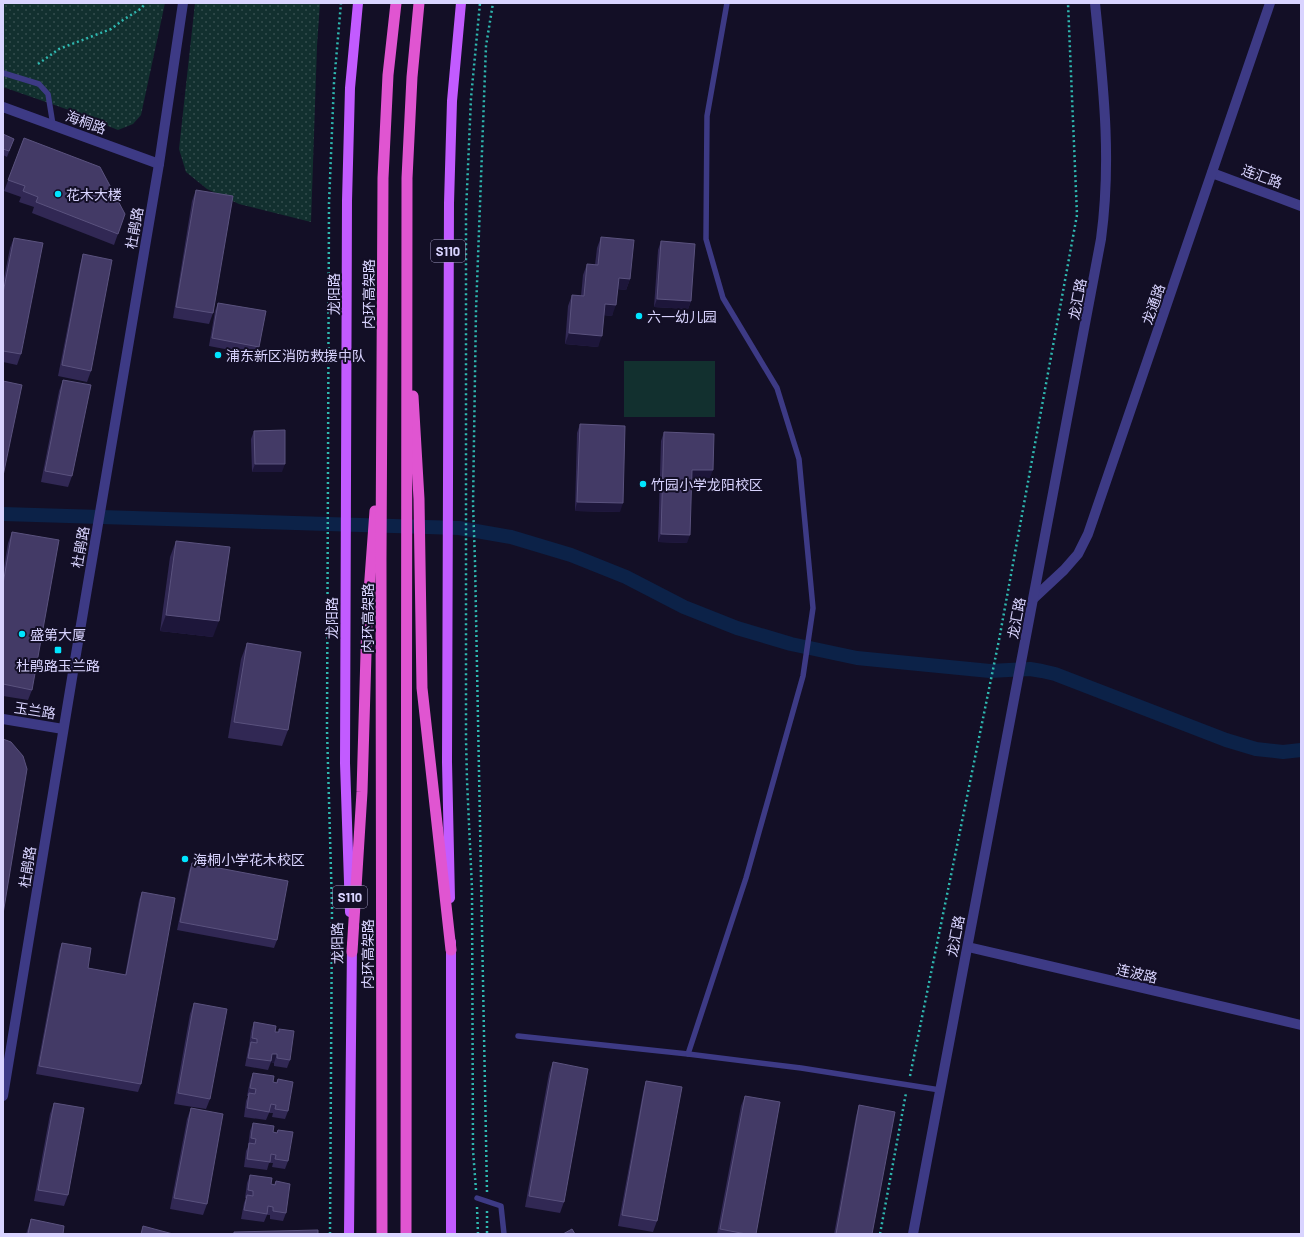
<svg xmlns="http://www.w3.org/2000/svg" width="1304" height="1237" viewBox="0 0 1304 1237" font-family="Barlow,'Noto Sans SC',sans-serif">
<style>
.grass{fill:url(#grass-dots)}
.garden{fill:#12302f}
.lines{fill:none;stroke-linecap:round;stroke-linejoin:round}
.canal{stroke:#0c2248;stroke-width:14}
.path{stroke:#2fb8b0;stroke-width:2.5;stroke-dasharray:2 3;stroke-linecap:butt}
.service{stroke:#3d3a85;stroke-width:5.5}
.minor{stroke:#3d3a85;stroke-width:10}
.primary{stroke:#c25bff;stroke-width:10}
.trunk{stroke:#e055d1;stroke-width:11}
.wall{fill:#312854}
.shaded-wall{fill:#1d163a}
.building{fill:#433a66;stroke:#5a527e}
.poi-dot{fill:#00e5ff;stroke:#130f26;stroke-width:1.5}
.labels{text-anchor:middle;dominant-baseline:central;stroke-width:4;stroke-linejoin:round;paint-order:stroke}
.shield{fill:#130f26;stroke:#9e99be;stroke-width:1}
.shield-label{font-size:13px;font-weight:bold;fill:#d9d4ff}
.street-label{font-size:14px;fill:#d9d4ff;stroke:#130f26}
.poi-label{font-size:14px;fill:#d9d4ff;stroke:#130f26;text-anchor:start}
</style>
<defs>
<pattern id="grass-dots" width="8" height="8" patternUnits="userSpaceOnUse"><rect width="8" height="8" fill="#12302f"/><path d="M2 2h.1M6 6h.1" fill="none" stroke="#344d4e" stroke-width="1.8" stroke-linecap="round"/></pattern>
</defs>
<rect width="100%" height="100%" fill="#130f26"/>
<g class="grass">
<polygon points="3,3 165,3 141,115 133,124 118,130 66,109 3,87"/>
<polygon points="195,3 320,3 317,46 311,222 239,204 207,189 186,172 179,149"/>
</g>
<rect class="garden" x="624" y="361" width="91" height="56"/>
<g class="lines">
<polyline class="canal" points="3,514 459,528 511,537 571,555 626,577 684,607 737,628 791,644 857,658 990,671 1030,669 1042,671 1055,674 1226,740 1256,749 1283,752 1301,750"/>
<g class="path">
<polyline points="38,64 59,49 111,29 123,20 142,8 145,3"/>
<polyline points="910,1076 999,640 1077,215 1068,3"/>
<polyline points="476,1190 473,1150 472,889 467,780 466,739 466,212 471,98 480,3"/>
<polyline points="487,1192 475,562 473,504 476,310 486,46 493,3"/>
<polyline points="477,1207 478,1234"/>
<polyline points="487,1211 487,1234"/>
<polyline points="330,1234 332,907 327,730 329,203 334,83 341,3"/>
<polyline points="880,1234 906,1093"/>
</g>
<g class="service">
<polyline points="3,73 39,84 48,94 53,125"/>
<polyline points="518,1036 688,1054 801,1068 940,1090"/>
<polyline points="688,1054 746,878 803,676 813,608 799,459 777,388 723,298 706,239 707,116 727,3"/>
<polyline points="477,1198 501,1206 504,1234"/>
</g>
<g class="minor">
<polyline points="3,107 159,164"/>
<polyline points="1212,173 1301,206"/>
<polyline points="1034,598 1064,570 1078,554 1088,534 1270,3"/>
<polyline points="3,719 63,729"/>
<polyline points="968,947 1301,1025"/>
<polyline points="3,1096 76,654 159,164 183,3"/>
<path d="M913,1234L1101,239C1112,158 1103,84 1095,3"/>
</g>
<g class="primary">
<polyline points="450,898 447,762 449,203 452,101 461,3"/>
<polyline points="350,912 345,763 347,201 350,88 358,3"/>
<polyline points="451,942 451,1234"/>
<polyline points="349,1234 352,944"/>
</g>
<g class="trunk">
<polyline points="413,396 419,499 422,688 451,950"/>
<polyline points="352,952 362,792 367,619 375,511"/>
<polyline points="382,1234 381,559 383,178 388,75 396,3"/>
<polyline points="406,1234 407,178 412,77 419,3"/>
</g>
</g>
<g class="wall">
<polygon points="3,134 14,139 7,157 3,155"/>
<polygon points="24,138 125,214 114,245 32,213 34,207 19,202 21,197 4,191"/>
<polygon points="196,190 213,313 209,324 173,318 192,201"/>
<polygon points="601,237 630,279 626,290 618,289 612,316 604,315 598,347 565,344 568,306 572,295 581,296 583,275 587,264 595,265 597,248"/>
<polygon points="14,238 21,354 17,365 3,362 3,283 10,248"/>
<polygon points="661,241 691,301 688,309 654,307 658,250"/>
<polygon points="83,254 91,371 87,382 58,376 80,265"/>
<polygon points="218,303 259,347 256,355 209,346 215,311"/>
<polygon points="63,380 72,476 68,487 41,482 59,391"/>
<polygon points="580,424 620,512 575,511 577,433"/>
<polygon points="254,431 282,472 252,472 251,439"/>
<polygon points="664,432 710,478 691,478 687,543 658,542 661,441"/>
<polygon points="12,532 32,690 28,700 3,696 3,573 8,543"/>
<polygon points="176,541 213,637 160,631 170,557"/>
<polygon points="247,643 288,730 282,746 228,738 241,659"/>
<polygon points="192,863 277,940 274,948 177,930 189,871"/>
<polygon points="142,892 141,1084 138,1092 36,1074 59,951 62,943 88,968 125,975 139,900"/>
<polygon points="194,1003 210,1099 206,1109 174,1104 190,1014"/>
<polygon points="254,1022 275,1032 278,1032 279,1029 290,1060 287,1068 274,1066 274,1063 271,1062 268,1070 245,1066 248,1050 249,1046 251,1031"/>
<polygon points="553,1062 564,1202 560,1213 525,1207 549,1073"/>
<polygon points="253,1073 273,1082 276,1083 278,1079 288,1111 285,1119 272,1117 273,1113 269,1113 266,1120 244,1117 246,1101 248,1096 247,1096 250,1081"/>
<polygon points="646,1081 657,1221 653,1232 618,1226 643,1092"/>
<polygon points="745,1096 756,1234 717,1234 741,1106"/>
<polygon points="54,1103 68,1195 64,1206 34,1201 50,1114"/>
<polygon points="859,1105 872,1234 834,1234 856,1116"/>
<polygon points="191,1108 207,1204 203,1215 170,1209 187,1119"/>
<polygon points="253,1123 273,1132 277,1133 278,1130 288,1161 285,1169 272,1167 273,1163 269,1163 267,1170 244,1167 246,1151 248,1147 250,1131"/>
<polygon points="250,1175 271,1184 274,1185 276,1181 286,1213 283,1221 270,1219 270,1215 267,1215 264,1222 241,1219 244,1203 246,1198 245,1198 247,1183"/>
<polygon points="31,1219 63,1234 26,1234"/>
</g>
<g class="shaded-wall">
<polygon points="619,278 630,279 626,290 615,289"/>
<polygon points="657,299 691,301 688,309 654,307"/>
<polygon points="605,304 616,305 612,316 601,315"/>
<polygon points="569,333 602,336 598,347 565,344"/>
<polygon points="255,464 285,464 282,472 252,472"/>
<polygon points="692,470 713,470 710,478 689,478"/>
<polygon points="577,502 623,503 620,512 575,511"/>
<polygon points="661,534 690,535 687,543 658,542"/>
<polygon points="166,615 219,621 213,637 160,631"/>
<polygon points="272,1054 277,1054 274,1063 271,1062"/>
</g>
<g class="building">
<polygon points="3,134 14,139 9,151 3,149"/>
<polygon points="24,138 100,167 125,214 118,234 36,202 38,197 23,191 25,186 8,180"/>
<polygon points="196,190 233,196 213,313 176,307"/>
<polygon points="601,237 634,240 630,279 619,278 616,305 605,304 602,336 569,333 572,295 584,296 587,264 598,265"/>
<polygon points="14,238 43,243 21,354 3,351 3,293"/>
<polygon points="661,241 695,244 691,301 657,299"/>
<polygon points="83,254 112,260 91,371 62,365"/>
<polygon points="218,303 266,311 259,347 212,338"/>
<polygon points="63,380 91,385 72,476 45,471"/>
<polygon points="3,381 22,385 3,476"/>
<polygon points="580,424 625,426 623,503 577,502"/>
<polygon points="285,430 285,464 255,464 254,431"/>
<polygon points="664,432 714,434 713,470 692,470 690,535 661,534"/>
<polygon points="12,532 59,540 32,690 3,684 3,584"/>
<polygon points="176,541 230,547 219,621 166,615"/>
<polygon points="247,643 301,652 288,730 234,722"/>
<polygon points="3,739 11,742 23,756 27,769 3,914"/>
<polygon points="192,863 288,881 277,940 180,922"/>
<polygon points="142,892 175,898 141,1084 39,1066 62,943 91,948 88,968 126,975"/>
<polygon points="194,1003 227,1009 210,1099 178,1093"/>
<polygon points="254,1022 276,1026 275,1032 279,1032 279,1029 294,1031 290,1060 277,1058 277,1054 272,1054 271,1061 248,1058 251,1042 257,1043 257,1039 252,1038"/>
<polygon points="553,1062 588,1069 564,1202 529,1196"/>
<polygon points="253,1073 274,1076 273,1082 277,1083 278,1079 293,1082 288,1111 275,1109 276,1105 271,1104 269,1112 247,1108 249,1093 255,1094 256,1089 250,1088"/>
<polygon points="646,1081 682,1087 657,1221 622,1215"/>
<polygon points="745,1096 780,1102 756,1234 746,1234 720,1229"/>
<polygon points="54,1103 84,1108 68,1195 38,1190"/>
<polygon points="859,1105 895,1112 872,1234 836,1234"/>
<polygon points="191,1108 223,1114 207,1204 174,1198"/>
<polygon points="253,1123 274,1126 273,1132 277,1133 278,1130 293,1132 288,1161 275,1159 276,1155 271,1154 270,1162 247,1159 249,1143 255,1144 256,1139 251,1138"/>
<polygon points="250,1175 272,1178 271,1184 275,1185 276,1181 290,1184 286,1213 273,1211 273,1207 268,1206 267,1214 244,1210 247,1195 253,1196 253,1191 248,1190"/>
<polygon points="31,1219 64,1226 63,1234 28,1234"/>
<polygon points="143,1226 173,1234 141,1234"/>
<polygon points="572,1229 575,1234 563,1234"/>
<polygon points="318,1230 318,1234 234,1234 234,1232"/>
</g>
<g class="poi-dot">
<circle cx="58" cy="194" r="4"/>
<circle cx="639" cy="316" r="4"/>
<circle cx="218" cy="355" r="4"/>
<circle cx="643" cy="484" r="4"/>
<circle cx="22" cy="634" r="4"/>
<rect x="54" y="646" width="8" height="8" rx="2"/>
<circle cx="185" cy="859" r="4"/>
</g>
<g class="labels">
<g class="shield">
<rect x="431" y="240" width="34" height="22" rx="3"/>
<rect x="333" y="886" width="34" height="22" rx="3"/>
</g>
<g class="shield-label">
<text x="448" y="251">S110</text>
<text x="350" y="897">S110</text>
</g>
<g class="street-label">
<text transform="translate(86 122) rotate(20)">海桐路</text>
<text transform="translate(1262 176) rotate(20)">连汇路</text>
<text transform="translate(134 228) rotate(-80)">杜鹃路</text>
<text transform="translate(333 294) rotate(-90)">龙阳路</text>
<text transform="translate(368 294) rotate(-90)">内环高架路</text>
<text transform="translate(1077 299) rotate(-79)">龙汇路</text>
<text transform="translate(1153 304) rotate(-71)">龙通路</text>
<text transform="translate(80 547) rotate(-80)">杜鹃路</text>
<text transform="translate(331 618) rotate(-90)">龙阳路</text>
<text transform="translate(367 618) rotate(-90)">内环高架路</text>
<text transform="translate(1016 618) rotate(-79)">龙汇路</text>
<text transform="translate(35 710) rotate(9)">玉兰路</text>
<text transform="translate(27 867) rotate(-81)">杜鹃路</text>
<text transform="translate(955 936) rotate(-79)">龙汇路</text>
<text transform="translate(337 943) rotate(-91)">龙阳路</text>
<text transform="translate(367 954) rotate(-90)">内环高架路</text>
<text transform="translate(1137 973) rotate(13)">连波路</text>
</g>
<g class="poi-label">
<text x="66" y="194">花木大楼</text>
<text x="647" y="316">六一幼儿园</text>
<text x="226" y="355">浦东新区消防救援中队</text>
<text x="651" y="484">竹园小学龙阳校区</text>
<text x="30" y="634">盛第大厦</text>
<text x="58" y="665" text-anchor="middle">杜鹃路玉兰路</text>
<text x="193" y="859">海桐小学花木校区</text>
</g>
</g>
<rect width="1304" height="1237" fill="none" stroke="#d9d4ff" stroke-width="8"/>
</svg>
